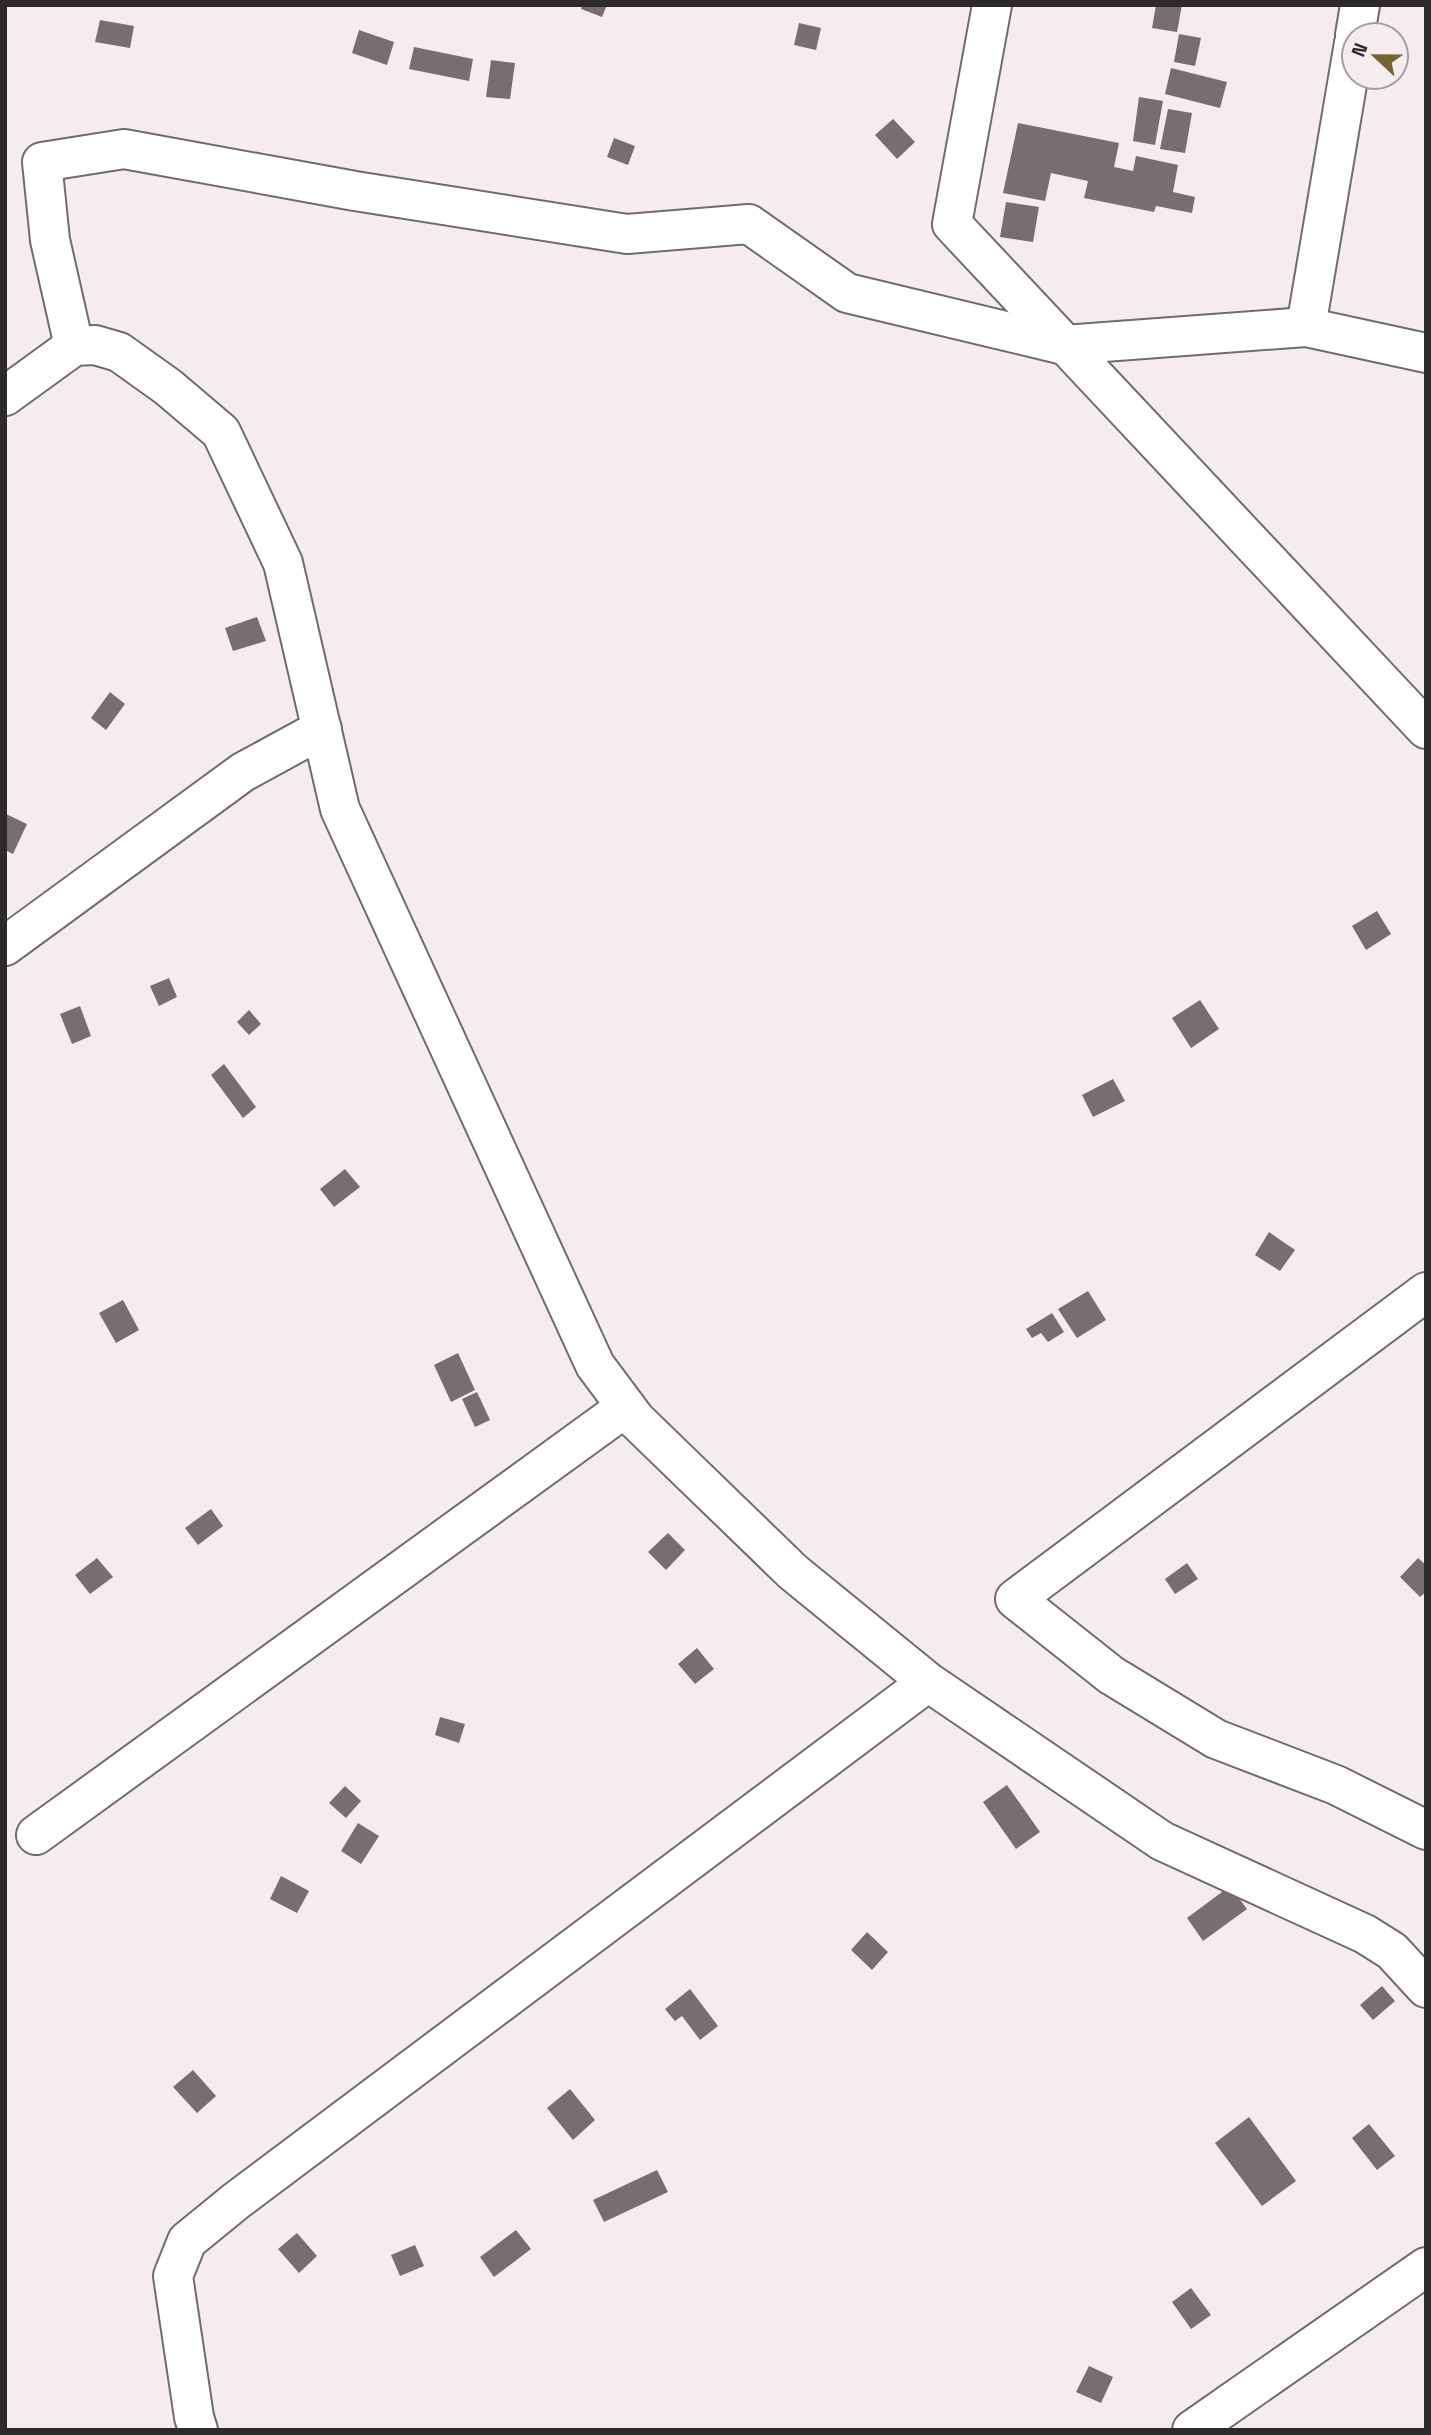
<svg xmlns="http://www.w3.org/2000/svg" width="1431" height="2435" viewBox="0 0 1431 2435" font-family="'Space Grotesk',sans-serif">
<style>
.building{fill:#766e6f}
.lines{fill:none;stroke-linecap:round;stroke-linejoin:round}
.minor-casing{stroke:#726b6e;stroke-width:42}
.minor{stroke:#fff;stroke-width:38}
</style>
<rect width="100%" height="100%" fill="#f5ecf0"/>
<g class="building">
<polygon points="582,5 607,5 602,17 581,9"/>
<polygon points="1156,5 1182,5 1177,32 1152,28"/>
<polygon points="100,20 134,26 130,48 95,42"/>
<polygon points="799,23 821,28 816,50 794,45"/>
<polygon points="359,30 394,42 387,65 352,53"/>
<polygon points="1179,34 1201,38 1195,66 1174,62"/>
<polygon points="414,47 473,59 469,81 409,69"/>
<polygon points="491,60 515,63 510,99 486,97"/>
<polygon points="1171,68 1227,82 1220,108 1165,94"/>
<polygon points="1139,97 1163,101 1155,145 1133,141"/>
<polygon points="1168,109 1192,113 1185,153 1160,149"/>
<polygon points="893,119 915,142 897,159 875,135"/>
<polygon points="1018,123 1119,143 1114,167 1133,171 1136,156 1178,165 1173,192 1195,197 1192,213 1156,206 1154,212 1084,198 1088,181 1051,173 1045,201 1003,193"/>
<polygon points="614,138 635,146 628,165 607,157"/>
<polygon points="1006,202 1039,207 1033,242 1000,237"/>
<polygon points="257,617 266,641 233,651 225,628"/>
<polygon points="110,692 125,704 106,730 91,718"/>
<polygon points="6,814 27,824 13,854 5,850"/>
<polygon points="1377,911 1391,934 1366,950 1352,926"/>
<polygon points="169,978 177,997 159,1006 150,986"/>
<polygon points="1200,1000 1219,1029 1191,1048 1172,1018"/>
<polygon points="80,1006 91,1036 72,1044 60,1014"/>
<polygon points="249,1010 261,1024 249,1035 237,1022"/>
<polygon points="224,1064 256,1107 243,1118 211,1075"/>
<polygon points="1113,1079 1125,1101 1093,1117 1082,1095"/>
<polygon points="345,1169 360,1187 334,1207 320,1189"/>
<polygon points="1269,1232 1295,1250 1280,1271 1255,1255"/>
<polygon points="1088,1291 1106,1320 1077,1338 1058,1309"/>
<polygon points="123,1300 139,1330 116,1343 99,1313"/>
<polygon points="1052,1313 1064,1332 1048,1342 1041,1333 1032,1338 1026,1329"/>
<polygon points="458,1353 475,1390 451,1402 434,1365"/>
<polygon points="477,1392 490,1420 475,1427 462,1399"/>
<polygon points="211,1509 223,1526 198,1545 185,1528"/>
<polygon points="668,1533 685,1550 666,1570 648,1552"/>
<polygon points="97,1558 113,1577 90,1594 75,1575"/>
<polygon points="1418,1558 1426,1565 1426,1592 1420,1597 1400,1577"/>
<polygon points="1187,1563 1198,1579 1175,1594 1165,1579"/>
<polygon points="697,1648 714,1669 695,1684 678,1664"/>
<polygon points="440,1717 465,1724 459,1743 435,1735"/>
<polygon points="1007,1785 1040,1832 1016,1849 983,1802"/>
<polygon points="345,1786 361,1801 346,1818 329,1803"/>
<polygon points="358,1823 379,1836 361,1864 341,1851"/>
<polygon points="281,1876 309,1891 297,1913 270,1899"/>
<polygon points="1230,1886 1247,1909 1203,1941 1187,1918"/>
<polygon points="867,1932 888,1952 872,1970 851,1950"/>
<polygon points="1382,1986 1395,2001 1373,2020 1360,2005"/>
<polygon points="690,1989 718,2026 700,2040 682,2016 675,2021 665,2009"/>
<polygon points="193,2070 216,2096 197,2113 173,2087"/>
<polygon points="570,2089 595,2120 573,2140 547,2108"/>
<polygon points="1249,2117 1296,2181 1262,2206 1215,2143"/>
<polygon points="1369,2124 1395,2156 1377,2170 1352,2138"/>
<polygon points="657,2170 668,2192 604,2222 593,2200"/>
<polygon points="516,2230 531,2249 494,2277 480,2257"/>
<polygon points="297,2233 317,2256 299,2273 278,2249"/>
<polygon points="415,2245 424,2266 400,2276 391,2255"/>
<polygon points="1191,2288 1211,2315 1191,2329 1172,2302"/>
<polygon points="1089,2366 1113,2377 1101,2403 1076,2392"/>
</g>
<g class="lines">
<defs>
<g id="minor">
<polyline points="992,5 952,224 1426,729"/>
<polyline points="1355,35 1360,5"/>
<polyline points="1306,327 1354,43"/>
<polyline points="74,346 50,240 42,162 124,149 355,191 627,234 749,224 847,293 1064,345 1306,327 1426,353"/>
<polyline points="5,396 74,346 95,345 119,352 168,387 221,432 283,563 340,809 595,1365 636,1420 793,1572 928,1682 1162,1841 1365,1934 1392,1951 1426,1988"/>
<polyline points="5,946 243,772 322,729"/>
<polyline points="1426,1292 1015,1599 1111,1675 1216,1739 1336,1785 1426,1830"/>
<polyline points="36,1835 626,1407"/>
<polyline points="198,2430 194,2417 173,2276 187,2241 236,2201 928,1682"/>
<polyline points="1192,2430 1426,2267"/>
</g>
</defs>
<use href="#minor" class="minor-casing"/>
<use href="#minor" class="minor"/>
</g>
<rect width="1431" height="2435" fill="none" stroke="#2d2a2b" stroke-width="14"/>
<g transform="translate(1375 56) rotate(292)"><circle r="33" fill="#f5ecf0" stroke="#a59ea1" stroke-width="2"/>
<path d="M0-5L12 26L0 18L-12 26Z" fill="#776332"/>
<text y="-10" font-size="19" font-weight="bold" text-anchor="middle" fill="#2d2a2b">N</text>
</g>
</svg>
